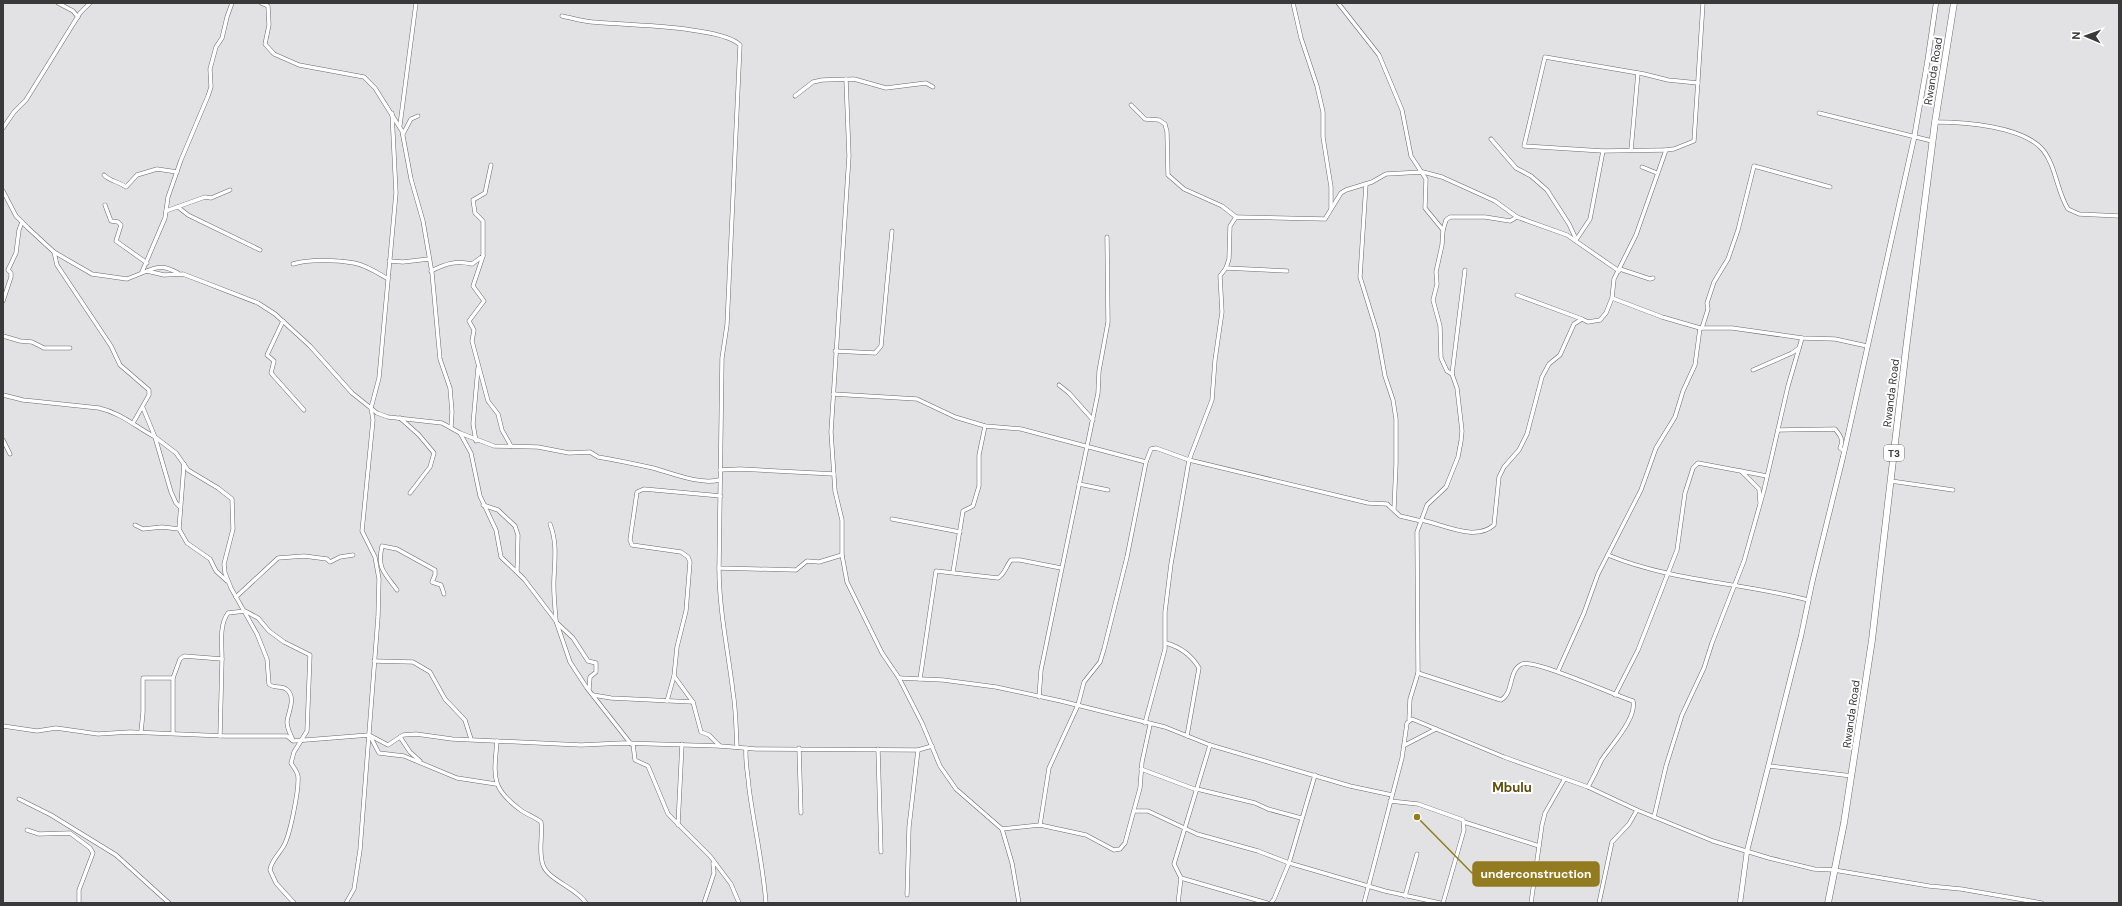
<svg xmlns="http://www.w3.org/2000/svg" width="2122" height="906" viewBox="0 0 2122 906" font-family="'DM Sans',sans-serif">
<style>
.lines{fill:none;stroke-linecap:round;stroke-linejoin:round}
.minor-casing{stroke:#6a6a6b;stroke-width:4.5}
.tertiary-casing{stroke:#6a6a6b;stroke-width:5.5}
.trunk-casing{stroke:#6a6a6b;stroke-width:7}
.minor{stroke:#fff;stroke-width:3.5}
.tertiary{stroke:#fff;stroke-width:4.5}
.trunk{stroke:#fff;stroke-width:6}
.labels{text-anchor:middle;dominant-baseline:central;stroke-width:4;stroke-linejoin:round;paint-order:stroke}
.shield{fill:#fff;stroke:#747475;stroke-width:1}
.shield-label{font-size:10px;font-weight:bold;fill:#39393a}
.street-label{font-size:11px;fill:#39393a;stroke:#fff}
.quarter-label{font-size:13px;font-weight:bold;fill:#5d4d0e;stroke:#fff}
.leader{fill:none;stroke:#927b21;stroke-width:1.5}
.callout-dot{fill:#927b21;stroke:#fff;stroke-width:1.5}
.callout{fill:#927b21;stroke:#927b21;stroke-width:1.5}
.callout-label{font-size:12px;text-anchor:middle;font-weight:bold;fill:#fff}
</style>
<rect width="100%" height="100%" fill="#e2e2e4"/>
<g class="lines">
<defs>
<g id="minor">
<polyline points="58,3 73,11 78,17"/>
<polyline points="261,3 268,6 269,25 265,44 274,54 299,65 364,77 375,88 402,131 411,179 423,221 432,273 440,359 450,388 452,412 451,427"/>
<polyline points="1293,3 1301,38 1317,86 1323,112 1323,137 1331,187 1331,209"/>
<polyline points="1338,3 1379,55 1402,110 1411,156 1426,179 1425,208 1443,230 1442,245 1436,272 1437,284 1433,300 1440,326 1441,358 1447,371 1452,374"/>
<polyline points="1703,3 1694,141 1674,149 1666,150 1636,235 1614,279 1612,298 1662,317 1700,328 1732,328 1802,338 1835,339 1867,346"/>
<path d="M562,16C572,18 582,21 592,22C621,25 722,26 740,45L727,325L722,358L719,568L796,570L807,561L819,562L842,555"/>
<polyline points="846,79 849,156 831,432 835,491 842,520 842,555 847,582 882,653 899,678 922,723 940,766 956,789 1002,829 1012,863 1019,903"/>
<polyline points="795,96 813,82 822,80 854,79 886,88 926,83 933,87"/>
<polyline points="1131,105 1145,119 1159,120 1165,124 1167,132 1168,175 1184,189 1222,206 1236,217"/>
<polyline points="1819,113 1932,141"/>
<path d="M1935,122C1964,122 2023,126 2043,150C2056,166 2057,192 2068,209L2079,214L2119,216"/>
<polyline points="400,125 416,3"/>
<polyline points="3,128 14,112 26,100 80,13 90,3"/>
<polyline points="403,134 411,119 418,116"/>
<polyline points="1491,139 1516,168 1531,176 1547,190 1569,224 1576,239"/>
<polyline points="1631,150 1638,73"/>
<polyline points="1666,150 1603,151 1524,146 1545,57 1644,74 1668,80 1698,83"/>
<polyline points="1642,167 1657,173"/>
<path d="M104,175C111,182 118,181 126,187L137,175L157,169L177,172"/>
<polyline points="1366,184 1360,277 1377,332 1385,376 1393,400 1396,419 1396,464 1394,509"/>
<polyline points="3,191 16,216 28,228 54,252 92,274 127,279 147,271 164,275 183,274 258,303 275,314 310,346 352,393 377,413 388,417 442,423 460,433 471,453 480,496 496,530 501,557 524,579 556,621 570,662 587,688 631,744"/>
<polyline points="105,205 111,221 118,222 121,225 116,241 147,263"/>
<polyline points="178,207 188,215 260,250"/>
<polyline points="166,211 205,197 211,198 230,190"/>
<polyline points="1443,230 1446,220 1450,217 1485,217 1510,221 1517,217"/>
<polyline points="1576,240 1590,219 1603,151"/>
<polyline points="54,252 57,265 111,346 120,365 149,390 149,395 133,423"/>
<polyline points="483,256 473,286 484,301 469,321 474,330 472,341 488,401 498,414 502,430 511,446"/>
<polyline points="389,261 403,262 429,259"/>
<path d="M293,264C308,259 338,260 354,263C366,265 378,273 388,279"/>
<polyline points="1226,268 1287,271"/>
<polyline points="1620,269 1650,279 1653,278"/>
<path d="M147,271C159,265 167,267 178,273"/>
<path d="M431,271C445,264 456,260 472,264L483,256V221L475,213L473,200L485,193L491,165"/>
<polyline points="142,272 165,218 168,197 181,160 208,96 211,87 210,69 216,47 222,38 227,17 232,3"/>
<polyline points="1517,295 1582,319"/>
<polyline points="3,301 11,277 11,273 8,270 16,253 19,230 22,222"/>
<polyline points="283,321 267,355 274,361 271,373 304,410"/>
<polyline points="1702,328 1708,309 1707,303 1714,282 1728,259 1738,230 1754,166 1830,187"/>
<polyline points="3,336 20,341 32,342 44,348 70,348"/>
<polyline points="835,351 875,353 881,346 892,231"/>
<polyline points="1753,370 1792,353 1799,348"/>
<polyline points="1059,385 1069,393 1093,420"/>
<polyline points="833,394 917,399 955,417 985,426 1021,429 1146,462"/>
<path d="M3,395L23,400L99,408C121,413 136,427 155,437L171,492L176,503L180,507"/>
<path d="M143,408L155,437L176,453L188,470L218,488L232,499L233,529L224,564L225,573L231,588L257,634L267,659L269,684C274,689 281,685 286,689C297,697 288,712 287,722C287,728 290,734 293,740"/>
<polyline points="400,418 419,435 434,453 430,467 410,493"/>
<path d="M1778,430L1835,429C1840,435 1844,440 1840,448L1844,451"/>
<path d="M460,433L494,446L538,447L569,453L590,452L598,457C616,460 635,464 653,468C671,473 700,485 719,480"/>
<polyline points="3,440 10,454"/>
<polyline points="476,441 473,424 478,368"/>
<polyline points="720,470 740,469 834,474"/>
<polyline points="1741,471 1759,489 1760,502"/>
<polyline points="1891,481 1953,490"/>
<polyline points="1079,484 1108,490"/>
<polyline points="483,505 498,510 515,526 518,535 517,572"/>
<polyline points="892,519 960,532"/>
<path d="M1421,520C1443,524 1475,542 1494,525L1499,477L1504,467L1519,450L1527,434L1542,377L1549,364L1560,355L1574,324L1582,319L1588,322L1600,320L1606,313L1612,298"/>
<path d="M550,524C557,542 555,558 554,577C553,592 555,606 556,621"/>
<polyline points="135,525 143,529 162,527 179,529 184,464"/>
<polyline points="179,529 187,543 210,559 216,571 227,581"/>
<path d="M1608,555C1670,581 1744,583 1808,600"/>
<path d="M719,568C719,610 728,650 733,692C736,710 736,729 737,747"/>
<polyline points="953,572 963,511 973,506 979,486 979,455 985,426"/>
<path d="M397,590C384,572 377,569 382,546L397,549L435,570V575L432,582L441,585L444,594"/>
<polyline points="236,597 278,558 304,556 327,559 330,562 340,557 353,555"/>
<polyline points="557,623 573,638 588,661 596,663 596,672 590,677 589,690"/>
<path d="M1166,643C1180,647 1192,656 1199,668L1187,736"/>
<polyline points="374,661 413,662 430,672 445,699 465,720 471,739"/>
<polyline points="1558,671 1584,613 1598,574 1641,490 1656,448 1675,417 1683,391 1695,365 1700,328"/>
<path d="M1418,673L1501,700C1514,693 1508,670 1522,664C1535,659 1614,695 1633,701C1637,719 1610,746 1601,761C1597,770 1593,778 1588,787"/>
<polyline points="674,676 693,702 701,732 709,735 720,746"/>
<polyline points="899,678 943,680 996,687 1061,701 1165,727 1210,745 1350,786 1392,795"/>
<path d="M920,679L936,571L998,578C1005,574 1006,566 1011,560H1020L1061,568"/>
<polyline points="593,695 611,698 693,702"/>
<polyline points="1615,695 1638,650 1677,550 1685,493 1693,468 1698,463 1767,476"/>
<polyline points="1039,697 1041,670 1098,393 1099,371 1108,322 1107,237"/>
<polyline points="667,701 674,676 677,647 686,611 690,562 688,557 681,552 632,545 630,540 637,492 644,489 721,496"/>
<polyline points="1409,719 1410,699 1418,673 1417,532 1427,505 1446,487 1458,457 1461,441 1462,431 1457,388 1452,374 1465,270"/>
<polyline points="1145,723 1165,649 1165,612 1171,564 1189,460 1212,400 1215,360 1222,312 1220,276 1226,268 1229,259 1230,226 1236,217 1325,219 1341,193 1346,190 1372,182 1386,174 1423,172 1442,177 1495,201 1517,217 1567,235 1619,271"/>
<polyline points="3,726 37,731 56,728 98,734 130,732 225,736 287,736 293,741 369,735 388,745 403,735 416,734 452,739 581,745 623,743 720,746 756,749 918,750 932,746"/>
<path d="M141,732L143,712V678H173L180,659L184,656L222,659C222,644 219,625 228,613L245,611L258,618L269,631L284,642L310,655L307,731L294,752L291,763C293,767 298,772 298,777C299,789 290,837 283,847C279,854 271,861 270,870L276,883L294,903"/>
<polyline points="173,733 173,678"/>
<polyline points="220,736 222,659"/>
<polyline points="370,736 379,753 404,756 457,778 496,784"/>
<polyline points="400,737 410,752 420,761"/>
<path d="M497,741C494,777 490,788 522,811C528,815 535,817 541,822C543,836 538,851 543,865C548,880 577,888 586,903"/>
<polyline points="633,744 635,760 648,766 668,814 710,856 731,884 739,903"/>
<polyline points="1405,745 1436,729"/>
<path d="M746,748C745,762 748,774 749,788C754,826 763,864 766,903"/>
<polyline points="799,748 801,813"/>
<polyline points="878,749 881,852"/>
<polyline points="1769,766 1852,776"/>
<polyline points="1141,769 1197,790"/>
<polyline points="1197,789 1255,803 1268,809 1301,818"/>
<polyline points="19,799 51,815 116,855 169,903"/>
<polyline points="1390,801 1418,804 1463,820 1464,830 1443,903"/>
<polyline points="1134,811 1148,811 1197,834 1258,851 1289,863 1385,891 1440,903"/>
<polyline points="1654,817 1666,766 1682,715 1704,668 1712,643 1744,561 1764,490 1788,386 1802,338"/>
<polyline points="1464,822 1539,846"/>
<polyline points="678,825 682,744"/>
<polyline points="1040,825 1049,768 1078,705 1084,682 1100,662 1104,649 1127,557 1146,462 1151,449 1156,448 1189,460 1368,503 1387,504 1400,516 1421,521"/>
<polyline points="1002,829 1040,825 1086,835 1114,850 1120,849 1125,843 1140,788 1142,762 1150,725"/>
<polyline points="27,830 39,834 70,833 90,848 93,853 79,890 79,903"/>
<polyline points="1181,878 1267,903"/>
<polyline points="907,895 909,827 918,750"/>
<polyline points="1405,896 1417,854"/>
<polyline points="346,903 354,889 360,850 378,617 379,579 375,557 362,531 373,420 371,408 379,378 396,193 392,113"/>
<polyline points="704,903 714,873 713,863"/>
<polyline points="1178,903 1181,878 1174,864 1210,745"/>
<polyline points="1271,903 1274,899 1289,863 1315,775"/>
<polyline points="1364,903 1402,758 1407,723 1412,719 1504,757 1588,787 1637,810 1713,841 1769,858 1814,869 1834,870 1929,886 1961,889 2042,903"/>
<polyline points="1531,903 1542,825 1545,813 1564,780"/>
<polyline points="1599,903 1612,842 1629,824 1637,810"/>
</g>
<polyline id="tertiary" points="1740,903 1747,851 1801,636 1812,583 1843,457 1914,138 1927,64 1936,3"/>
<polyline id="trunk" points="1828,903 1844,823 1872,640 1906,349 1935,122 1954,3"/>
</defs>
<use href="#minor" class="minor-casing"/>
<use href="#tertiary" class="tertiary-casing"/>
<use href="#trunk" class="trunk-casing"/>
<use href="#minor" class="minor"/>
<use href="#tertiary" class="tertiary"/>
<use href="#trunk" class="trunk"/>
</g>
<g class="labels">
<rect class="shield" x="1884" y="445" width="20" height="16" rx="3"/>
<g class="shield-label">
<text x="1894" y="453">T3</text>
</g>
<g class="street-label">
<text transform="translate(1933 71) rotate(-81)">Rwanda Road</text>
<text transform="translate(1891 393) rotate(-83)">Rwanda Road</text>
<text transform="translate(1851 714) rotate(-82)">Rwanda Road</text>
</g>
<g class="quarter-label">
<text x="1512" y="787">Mbulu</text>
</g>
</g>
<path class="leader" d="M1417 817L1473 874"/>
<circle class="callout-dot" cx="1417" cy="817" r="4"/>
<rect class="callout" x="1473" y="862" width="126" height="24" rx="4"/>
<g class="callout-label">
<text x="1536" y="878">underconstruction</text>
</g>
<rect width="2122" height="906" fill="none" stroke="#39393a" stroke-width="8"/>
<g transform="translate(2086 36) rotate(272)" stroke="#ffffff" stroke-width="3" paint-order="stroke">
<path d="M0-3L7 15L0 10L-7 15Z" fill="#39393a"/>
<text y="-6" font-size="11" font-weight="bold" text-anchor="middle" fill="#39393a">N</text>
</g>
</svg>
